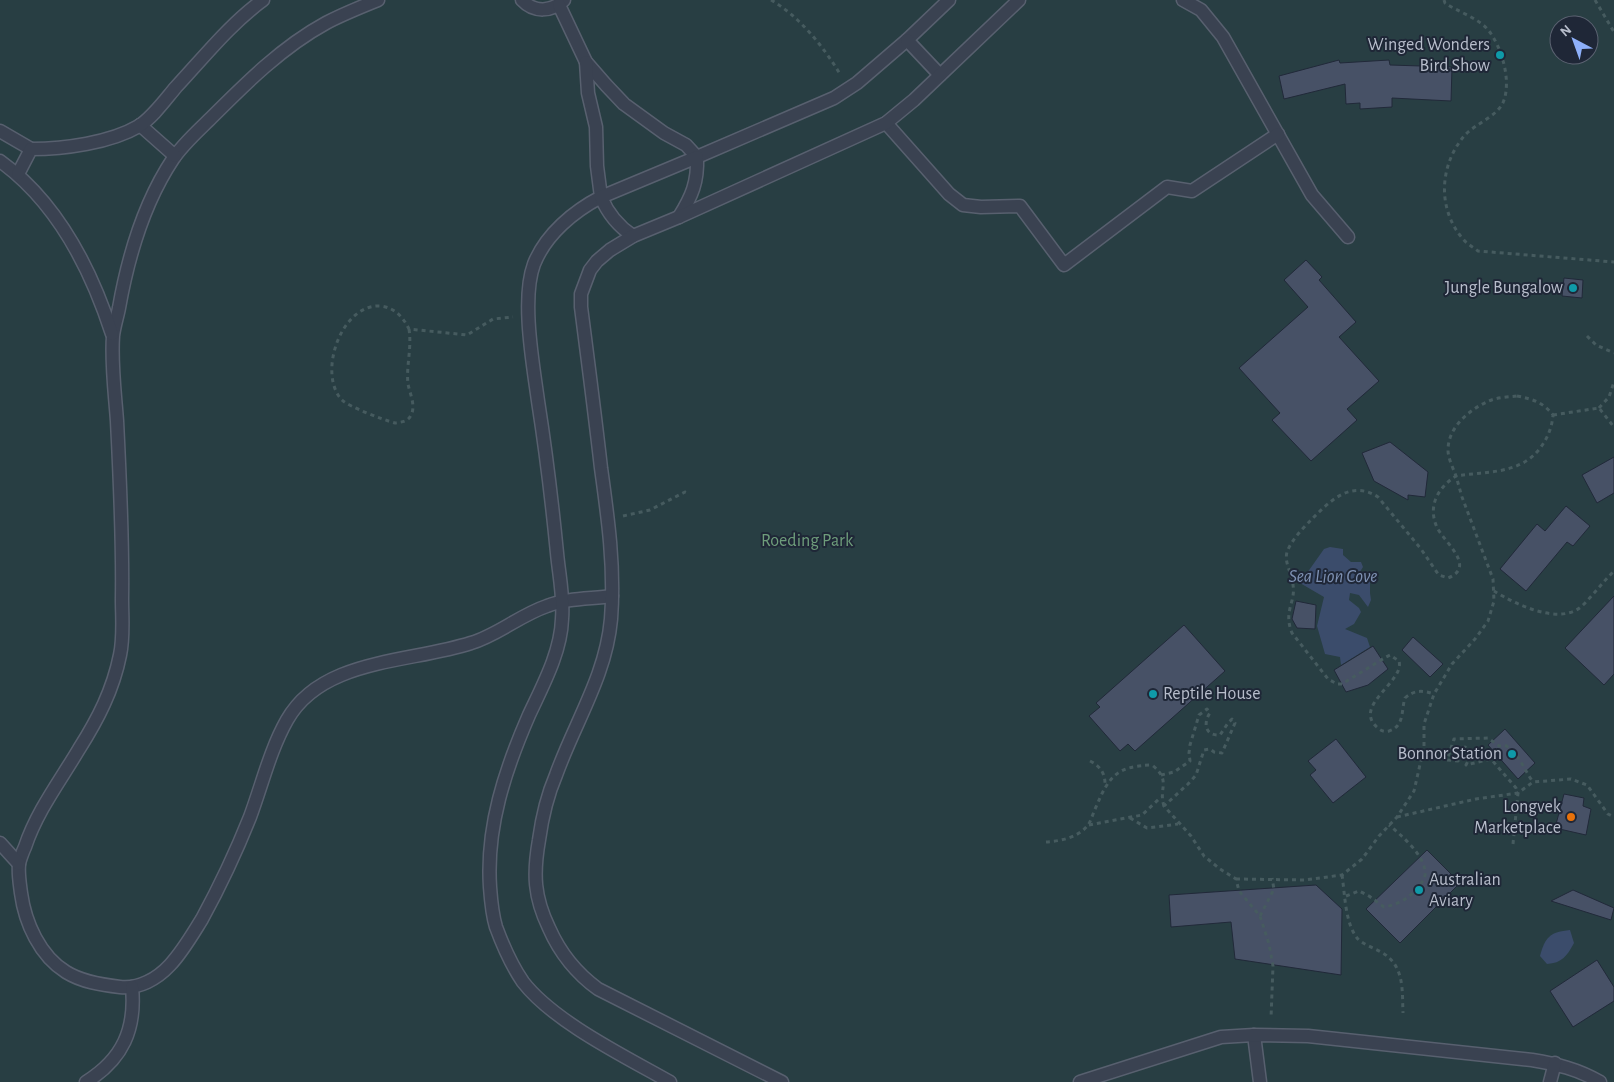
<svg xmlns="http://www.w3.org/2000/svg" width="1614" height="1082" viewBox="0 0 1614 1082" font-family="'Alegreya Sans',sans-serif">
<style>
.green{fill:#283e43;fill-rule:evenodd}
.water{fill:#3b4c6b}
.building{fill:#475166;stroke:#212939}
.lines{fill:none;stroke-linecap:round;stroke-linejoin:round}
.service-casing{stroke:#58606f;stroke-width:15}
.path{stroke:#465b5f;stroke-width:3;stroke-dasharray:4 4;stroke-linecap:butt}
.service{stroke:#3a4251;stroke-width:12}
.culture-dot{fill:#0f9aa8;stroke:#1f2737;stroke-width:2}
.food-dot{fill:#e8710a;stroke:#1f2737;stroke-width:2}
.labels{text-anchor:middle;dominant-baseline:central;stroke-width:4;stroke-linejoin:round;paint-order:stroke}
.poi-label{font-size:18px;fill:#b7bdcb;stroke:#1f2737;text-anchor:end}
.park-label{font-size:18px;fill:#6e9d7b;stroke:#1f2737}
.water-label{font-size:19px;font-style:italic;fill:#7e91b3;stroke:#1f2737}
</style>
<rect width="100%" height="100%" fill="#263042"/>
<path class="green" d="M0,0H1614V1082H0ZM1559,25H1589V55H1559Z"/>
<g class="water">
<polygon points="1330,547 1343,549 1343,555 1351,562 1361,562 1363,567 1358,575 1362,579 1370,578 1370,593 1371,600 1368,607 1359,595 1350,593 1349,600 1359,608 1361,612 1354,624 1345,629 1367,638 1370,647 1341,665 1340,657 1325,654 1317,626 1324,597 1300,583 1324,549"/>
<path d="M1570,930L1574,943C1567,956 1562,963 1547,964L1540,956C1545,937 1550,932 1570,930Z"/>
</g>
<g class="building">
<polygon points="1339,60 1340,63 1389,60 1390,65 1452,67 1451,101 1392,98 1392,107 1360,109 1360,103 1346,104 1345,84 1284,99 1279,76"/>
<polygon points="1306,260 1322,277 1319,280 1356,322 1339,337 1379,381 1347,409 1357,420 1311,461 1272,420 1280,413 1239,368 1308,307 1284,280"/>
<polygon points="1564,278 1583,280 1582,298 1562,296"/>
<polygon points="1390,442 1428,472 1425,497 1408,495 1408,500 1374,481 1362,453"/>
<polygon points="1614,457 1614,493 1597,503 1582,475"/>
<polygon points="1566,506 1590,526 1573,546 1567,542 1526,591 1500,569 1537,524 1545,531"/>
<polygon points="1614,596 1614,674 1604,685 1565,648"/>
<polygon points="1296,601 1316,605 1315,629 1297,628 1292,619"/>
<polygon points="1184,625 1225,671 1135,751 1128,744 1120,751 1089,716 1100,707 1096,703"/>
<polygon points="1413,637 1443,664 1430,677 1402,650"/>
<polygon points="1373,646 1388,669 1368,685 1346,692 1334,670"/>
<polygon points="1505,729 1535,763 1518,779 1488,745"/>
<polygon points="1336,739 1366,777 1333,803 1310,775 1316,770 1308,761"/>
<polygon points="1564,794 1584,798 1583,806 1591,809 1586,835 1555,828"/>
<polygon points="1427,850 1460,883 1400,943 1366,909"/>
<polygon points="1316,885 1342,909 1341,975 1235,959 1231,922 1171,927 1169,895"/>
<polygon points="1573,890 1614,908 1611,920 1551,901"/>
<polygon points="1597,960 1614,987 1614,1001 1573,1027 1550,991"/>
</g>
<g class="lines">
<defs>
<g id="service">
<path d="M378,0C361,7 343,14 326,23C282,47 246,83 211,118C198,131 183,144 173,159C143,204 128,257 119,308C117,318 114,327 113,336C111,364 115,393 117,421C120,480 123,539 122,599C122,617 124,637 120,655C113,690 98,719 79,749C60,781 37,811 25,847C23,851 19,862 19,865C18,874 20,885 21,893C25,923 40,956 66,972C82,982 102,985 120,987C139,989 157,979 170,965C183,951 192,935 202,919C220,886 236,852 250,817C262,785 270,750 287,720C322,658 410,663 471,643C498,635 520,615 547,606C567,598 590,599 612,596"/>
<path d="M522,0C534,13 552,12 564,0"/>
<polyline points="1183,0 1201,10 1223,37 1312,195 1348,237"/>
<polyline points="559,5 586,62 606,85 624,104 664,133 686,145 697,157 834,98 857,83 907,40 949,0"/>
<polyline points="907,40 940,75"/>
<path d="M586,62L588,93L596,127L597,166L601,197C574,211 546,234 534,264C521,299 533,364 538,401C546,452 552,502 557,553C559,575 564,597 562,619C561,652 543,685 529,715C505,770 486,827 490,887C491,901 492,914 496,927C503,946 512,966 523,982C554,1022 626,1057 670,1082"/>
<polyline points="886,123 949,194 963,205 981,207 1020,206 1064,265 1167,187 1192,191 1278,134"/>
<polyline points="140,125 175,156"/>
<polyline points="0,131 31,149"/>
<path d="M0,161C57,202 91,269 112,334"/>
<path d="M18,174L31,149C64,149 110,143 139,126C153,117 165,100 176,87C204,57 230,24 263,0"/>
<path d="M633,236C618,226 608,214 601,197L697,157C698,182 692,196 679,217"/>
<polyline points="0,843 19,864"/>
<polyline points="1254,1035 1260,1082"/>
<path d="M86,1082C123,1059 136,1029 132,987"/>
<path d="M782,1082L598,989C576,973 560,953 549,928C534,897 533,874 539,840C542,818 547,796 556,775C575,722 606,676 611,619C615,568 608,518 601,468C595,415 588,361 581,307V294L590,270L597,261L610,250L633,236L679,217L886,123L914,100L1019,0"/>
<path d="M1080,1082L1221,1037L1254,1035L1308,1036L1532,1060C1556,1064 1578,1069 1600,1082"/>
<polyline points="1550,1082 1555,1063"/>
</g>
</defs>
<use href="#service" class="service-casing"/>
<g class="path">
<path d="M771,0C799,16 823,46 840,74"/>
<path d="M1444,0L1445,3C1458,12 1479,18 1489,31C1502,48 1511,80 1504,100C1499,116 1476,123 1465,135C1439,165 1437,209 1463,239C1467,244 1473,247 1478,251L1614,262"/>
<polyline points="1595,0 1614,32"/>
<path d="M409,329C412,348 406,366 408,384C410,394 416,406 411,415C408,422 401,422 395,423C384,420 349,407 342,400C317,374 341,303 381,306C395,308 403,317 409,329L467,335L493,319L513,317"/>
<polyline points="1587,336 1596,345 1614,353"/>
<path d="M1517,396C1532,399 1543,402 1553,415C1552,427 1548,437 1541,447C1521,475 1486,471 1456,476C1453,468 1448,458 1448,450C1448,427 1470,409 1489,401C1498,397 1508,397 1517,396Z"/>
<polyline points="1599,408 1609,397 1614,382"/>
<polyline points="1553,415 1599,408 1614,427"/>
<polyline points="623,516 650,510 685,492 688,493"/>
<path d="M1494,591C1515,604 1561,627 1583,605C1594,594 1603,582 1614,571"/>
<path d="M1090,761C1100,766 1105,773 1105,784"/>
<path d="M1161,775L1174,772L1190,761L1189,753L1190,745L1199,715L1207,709L1210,713C1203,723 1205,736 1220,735L1228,723L1232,719L1235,723L1222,753L1214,752L1210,749L1204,750L1196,775L1188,784L1164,806L1191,836L1204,856L1220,869L1236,879L1239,891L1260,916L1269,944L1273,966L1271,1018"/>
<path d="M1397,817L1476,799L1518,793L1516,788L1491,759L1466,765L1473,751L1465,747L1458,761L1447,760L1454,739L1488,738L1499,746L1505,745C1520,755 1523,768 1533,782"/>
<polyline points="1130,818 1147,828 1178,824"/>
<polyline points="1089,825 1142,815 1161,797"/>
<path d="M1046,842C1060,841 1078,838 1088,825C1091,821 1093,813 1096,807C1109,776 1117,766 1152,765C1172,781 1158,788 1164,806"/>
<polyline points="1513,844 1518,793 1533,782 1571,779 1587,785 1608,814 1614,817"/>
<path d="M1342,875C1345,895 1345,922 1357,938C1362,944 1374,948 1381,952C1405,965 1402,991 1403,1013"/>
<path d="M1236,879L1305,880L1342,875L1362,859L1379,836L1397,817L1414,791L1424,747V724L1434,694L1452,664L1475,639L1488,621L1494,601L1493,579L1462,497L1456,476C1439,487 1428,504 1436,525C1441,540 1478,566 1448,578L1439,575L1436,571L1421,549L1378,497C1350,479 1329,502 1310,521C1302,529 1291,541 1287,552C1284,563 1292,573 1293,585C1296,602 1283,611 1292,633L1328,679L1337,684H1342L1386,657L1390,655L1399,661C1405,682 1351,706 1378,728C1381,731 1385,732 1389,731C1405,726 1401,710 1405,698C1414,690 1422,690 1434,694"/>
<path d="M1346,896L1359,891L1369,896L1384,907C1396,905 1406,900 1415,891C1419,886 1424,881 1425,875C1427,857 1401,835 1389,825"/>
<polyline points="1260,916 1274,889 1272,878"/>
</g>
<use href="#service" class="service"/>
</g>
<g class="culture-dot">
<circle cx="1500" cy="55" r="5"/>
<circle cx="1573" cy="288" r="5"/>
<circle cx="1153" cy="694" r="5"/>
<circle cx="1512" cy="754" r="5"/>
<circle cx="1419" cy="890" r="5"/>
</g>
<circle class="food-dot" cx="1571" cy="817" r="5"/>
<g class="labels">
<g class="poi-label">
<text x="1490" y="45">Winged Wonders<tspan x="1490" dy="21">Bird Show</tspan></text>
<text x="1563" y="288">Jungle Bungalow</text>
<text x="1163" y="694" text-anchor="start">Reptile House</text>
<text x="1502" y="754">Bonnor Station</text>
<text x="1561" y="807">Longvek<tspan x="1561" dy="21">Marketplace</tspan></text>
<text x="1429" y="880" text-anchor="start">Australian<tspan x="1429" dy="21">Aviary</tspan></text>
</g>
<g class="park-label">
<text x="807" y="541">Roeding Park</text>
</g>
<g class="water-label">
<text x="1333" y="576">Sea Lion Cove</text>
</g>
</g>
<g transform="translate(1574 40) rotate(319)"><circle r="24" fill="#1f2737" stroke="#5c6372"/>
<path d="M0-4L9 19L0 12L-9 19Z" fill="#8eb0fa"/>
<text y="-8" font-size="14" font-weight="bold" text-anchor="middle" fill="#b7bdcb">N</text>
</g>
</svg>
